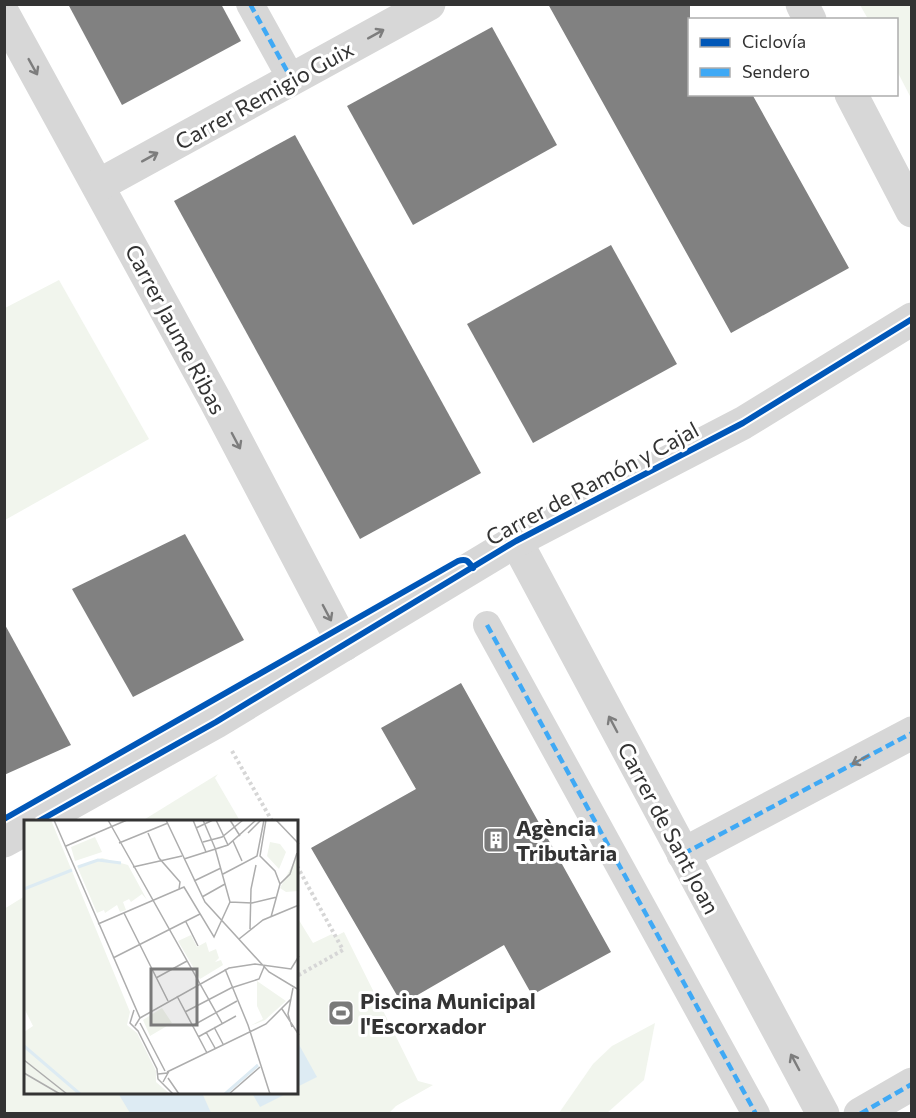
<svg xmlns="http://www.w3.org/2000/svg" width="916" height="1118" viewBox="0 0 916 1118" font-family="Commissioner,sans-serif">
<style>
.green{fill:#f1f5ed}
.water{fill:#ddebf3}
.building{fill:#818181}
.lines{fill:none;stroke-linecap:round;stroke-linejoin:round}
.path{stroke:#d6d6d6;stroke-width:4;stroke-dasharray:3 3;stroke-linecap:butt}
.pedestrian{stroke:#d7d7d7;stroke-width:28}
.minor{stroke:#d7d7d7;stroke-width:33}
.quiet{stroke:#3fa9f5;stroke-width:4.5;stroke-dasharray:9 4.5;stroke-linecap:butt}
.cycleway-casing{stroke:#fff;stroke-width:10}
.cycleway{stroke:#0057b8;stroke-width:6}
.oneway{stroke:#7d7d7d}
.labels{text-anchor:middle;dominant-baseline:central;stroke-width:6;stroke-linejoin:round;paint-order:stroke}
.street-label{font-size:22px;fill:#333;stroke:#fff}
.poi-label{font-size:22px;font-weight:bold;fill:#333;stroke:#fff;text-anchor:start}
.inset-river{fill:none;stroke:#ddebf3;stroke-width:3}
.inset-road{fill:none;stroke:#adadad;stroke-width:1.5}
.view{fill:#7a7a7a;fill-opacity:0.15;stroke:#7a7a7a;stroke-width:3}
.inset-edge{fill:none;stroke:#333;stroke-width:3}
</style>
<rect width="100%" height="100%" fill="#fff"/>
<g class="green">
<polygon points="860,5 911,5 911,98 897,71 896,20 868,19"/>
<polygon points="59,280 149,439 5,520 5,308"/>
<polygon points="218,774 215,778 240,821 142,821"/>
<polygon points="25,896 26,1092 297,1092 297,917 313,943 332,934 334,937 344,932 418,1081 433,1085 396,1106 389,1113 5,1113 4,909"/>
<polygon points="655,1023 644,1080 607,1113 559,1113 593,1064 612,1046"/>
</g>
<g class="water">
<polygon points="297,1041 317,1077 297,1087"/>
<polygon points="118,1093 205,1093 203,1095 211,1113 130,1113"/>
<polygon points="252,1093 288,1093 260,1107"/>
</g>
<g class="building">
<polygon points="68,4 221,4 241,41 122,105"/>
<polygon points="548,4 690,4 690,94 752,94 849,268 731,333"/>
<polygon points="492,27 557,145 413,225 347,106"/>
<polygon points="295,135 481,473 360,539 174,201"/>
<polygon points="611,245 677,364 533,443 467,324"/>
<polygon points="185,534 244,640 133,697 72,589"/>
<polygon points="4,623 71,745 4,775"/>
<polygon points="461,683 611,952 532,995 504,945 402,1004 311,848 416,789 381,728"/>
</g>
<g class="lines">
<g class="path">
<polyline points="232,751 272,821"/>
<polyline points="297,866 343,950 297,976"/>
</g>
<g class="pedestrian">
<polyline points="250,4 292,80"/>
<polyline points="487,625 756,1114"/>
</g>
<g class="minor">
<polyline points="802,4 810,20"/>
<polyline points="4,15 215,400 344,645"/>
<polyline points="851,94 912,211"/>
<polyline points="99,185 429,4"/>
<polyline points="516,541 823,1114"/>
<polyline points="39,821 216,722 516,541 743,423 912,319"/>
<polyline points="4,841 26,829"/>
<polyline points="683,854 912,733"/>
<polyline points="860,1114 912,1084"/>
</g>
<g class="quiet">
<polyline points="250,4 292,80"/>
<polyline points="487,625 756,1114"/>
<polyline points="683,854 912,733"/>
<polyline points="860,1114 912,1084"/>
</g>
<defs>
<g id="cycleway">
<path d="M4,819L458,561C466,558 468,561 473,568"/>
<polyline points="39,821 216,722 516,541 743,423 912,319"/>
</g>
</defs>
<use href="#cycleway" class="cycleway-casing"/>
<use href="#cycleway" class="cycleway"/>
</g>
<defs><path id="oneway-shaft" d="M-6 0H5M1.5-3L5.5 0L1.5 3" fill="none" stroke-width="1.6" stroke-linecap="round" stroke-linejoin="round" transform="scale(1.5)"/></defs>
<g class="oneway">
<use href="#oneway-shaft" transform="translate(376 34) rotate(-29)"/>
<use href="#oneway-shaft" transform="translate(33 67) rotate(61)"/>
<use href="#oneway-shaft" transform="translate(150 157) rotate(-29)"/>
<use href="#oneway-shaft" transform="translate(236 441) rotate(62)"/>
<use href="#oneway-shaft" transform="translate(327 613) rotate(62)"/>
<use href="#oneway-shaft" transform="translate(613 724) rotate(-118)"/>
<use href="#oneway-shaft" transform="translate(860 760) rotate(152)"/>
<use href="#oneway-shaft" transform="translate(795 1062) rotate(-118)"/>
</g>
<defs>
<symbol id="building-square" viewBox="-11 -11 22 22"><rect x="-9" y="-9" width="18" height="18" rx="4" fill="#7a7a7a" stroke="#fff"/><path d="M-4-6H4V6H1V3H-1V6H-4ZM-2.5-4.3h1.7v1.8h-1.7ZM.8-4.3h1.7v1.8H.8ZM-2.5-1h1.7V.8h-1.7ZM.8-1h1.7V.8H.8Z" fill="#fff"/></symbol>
<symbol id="stadium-square" viewBox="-11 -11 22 22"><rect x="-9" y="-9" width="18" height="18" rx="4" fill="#7a7a7a" stroke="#fff"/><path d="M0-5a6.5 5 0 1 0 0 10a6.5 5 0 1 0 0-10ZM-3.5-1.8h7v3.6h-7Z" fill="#fff"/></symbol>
</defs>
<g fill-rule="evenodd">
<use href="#building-square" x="481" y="825" width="30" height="30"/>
<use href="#stadium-square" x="326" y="998" width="30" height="30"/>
</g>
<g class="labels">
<g class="street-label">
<text transform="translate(264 95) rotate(-29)">Carrer Remigio Guix</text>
<text transform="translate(176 329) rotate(62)">Carrer Jaume Ribas</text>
<text transform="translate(592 483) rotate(-28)">Carrer de Ramón y Cajal</text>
<text transform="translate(669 828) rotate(62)">Carrer de Sant Joan</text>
</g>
<g class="poi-label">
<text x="516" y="827">Agència<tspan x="516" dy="25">Tributària</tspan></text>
<text x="360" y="1000">Piscina Municipal<tspan x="360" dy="25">l'Escorxador</tspan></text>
</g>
</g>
<g transform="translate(24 820)">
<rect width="274" height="274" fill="#fff"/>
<path d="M0,0H27L106,192L103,205L113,213L132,251V262L146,274H0V212L9,206L0,188ZM71,17L78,32L51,41L47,27ZM246,22L256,24L262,32L255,49L243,36ZM273,36L274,71L262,72L256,68ZM78,38L104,45L123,80L118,74L107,82L105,79L99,82L102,90L96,92L93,85L81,93L80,90L73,93L53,46ZM167,115L173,127L182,122L185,132L192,129L195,138L191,142L197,140L199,145L176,159L154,121ZM233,161L262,181L241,200L226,206L239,199L233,186ZM138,188L148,203L126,216L119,200Z" fill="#f1f5ed"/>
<path class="inset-river" d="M54,47L74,40L97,43M0,69L48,50M0,226L56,274M201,274L234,245"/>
<path class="inset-road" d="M30,0L116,198L111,206M84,0L198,203M142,0L181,82L245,152L275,170M169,0L182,32M179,0L191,28M192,0L204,25M206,0L216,16M242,0L236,36L251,51L256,64M252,0L275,24M172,8L189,0M124,13L135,38L156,62L155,69M224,13L237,0M209,21L218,41M179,22L198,17L219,0M95,23L144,3M42,26L103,0M191,28L206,82M160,39L204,25L232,0M109,47L158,36M199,54L233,36L240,0M170,61L197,48M178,77L201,64M100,93L144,181M247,97L256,64L266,54L273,33M162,102L174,126M74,104L160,67L190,117L206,82L228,83L253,77M226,109L227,69L232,45M215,119L239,100L275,85M89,138L176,94M201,149L224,205L246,274M132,158L163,141M153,176L183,233M258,189L275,215M110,190L106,203L114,211L133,249L134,259L149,274M161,192L207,168L235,159L240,147M116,198L205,148L231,144L267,149L275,136M116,203L141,251M168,206L213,181M190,207L199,224M268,207L264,194L269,168M182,212L191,228M174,217L212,196M0,240L43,274M143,252L242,204L267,179M0,253L36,274M134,254L144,253L139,262M144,258L155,274M205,274L236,247"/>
<path class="view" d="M127,149H173V205H127Z"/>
<rect width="274" height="274" class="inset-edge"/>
</g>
<rect width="916" height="1118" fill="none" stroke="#333333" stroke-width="12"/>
<rect x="688" y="18" width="210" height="78" fill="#ffffff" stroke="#adadad" stroke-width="1.5"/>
<rect x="700" y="38" width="30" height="9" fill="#0057b8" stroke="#adadad" stroke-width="1.5"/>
<text x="742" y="48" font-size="18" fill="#333333">Ciclovía</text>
<rect x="700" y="68" width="30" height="9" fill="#3fa9f5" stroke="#adadad" stroke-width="1.5"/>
<text x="742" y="78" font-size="18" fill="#333333">Sendero</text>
</svg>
